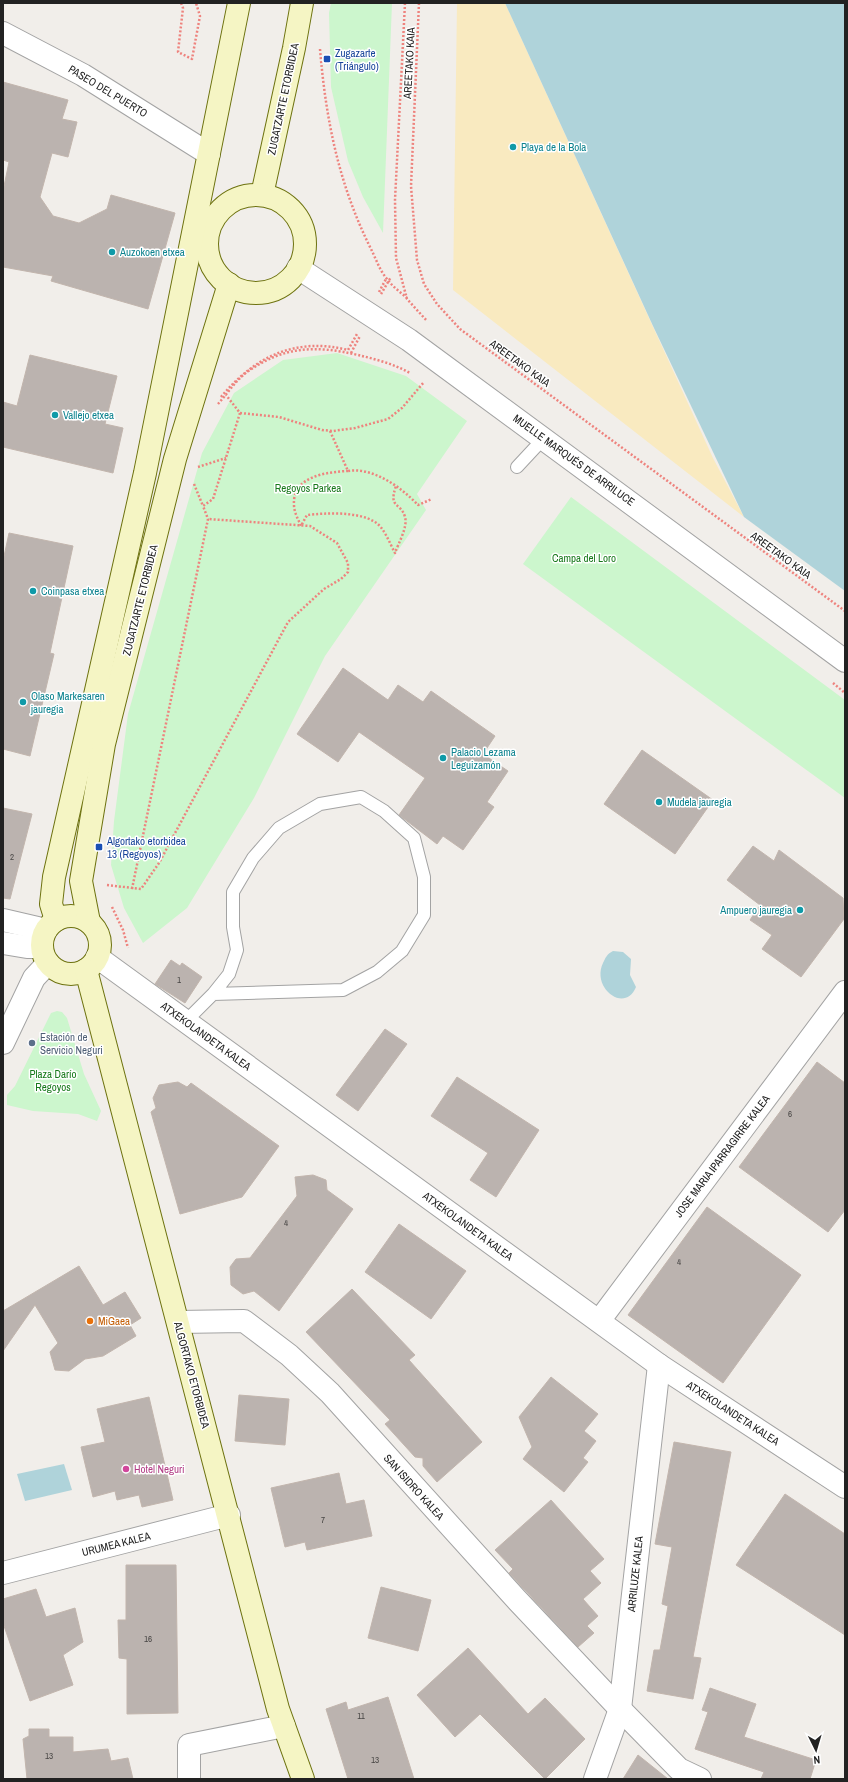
<svg xmlns="http://www.w3.org/2000/svg" width="848" height="1782" viewBox="0 0 848 1782" font-family="'Archivo Narrow',sans-serif">
<style>
.sand{fill:#f9eac0}
.park{fill:#ccf6cd}
.water{fill:#afd3da}
.building{fill:#bbb3af;stroke:#c2b5ad}
.lines{fill:none;stroke-linecap:round;stroke-linejoin:round}
.lane-casing{stroke:#a3a3a3;stroke-width:14}
.street-casing{stroke:#a3a3a3;stroke-width:24}
.secondary-casing{stroke:#6d720f;stroke-width:24}
.path{stroke:#ee837e;stroke-width:2.5;stroke-dasharray:2 2;stroke-linecap:butt}
.lane{stroke:#fff;stroke-width:12}
.street{stroke:#fff;stroke-width:22}
.secondary{stroke:#f5f5c4;stroke-width:22}
.transit-dot{fill:#1a4fb4;stroke:#fff;stroke-width:1.5}
.culture-dot{fill:#0f9aa8;stroke:#fff;stroke-width:1.5}
.service-dot{fill:#5c6f8a;stroke:#fff;stroke-width:1.5}
.food-dot{fill:#e8710a;stroke:#fff;stroke-width:1.5}
.hotel-dot{fill:#d1479c;stroke:#fff;stroke-width:1.5}
.labels{text-anchor:middle;dominant-baseline:central;stroke-width:3;stroke-linejoin:round;paint-order:stroke}
.number-label{font-size:9px;fill:#484645}
.transit-label{font-size:11px;fill:#164399;stroke:#fff;text-anchor:start}
.street-label{font-size:11px;fill:#222;stroke:#fff}
.culture-label{font-size:11px;fill:#0d838f;stroke:#fff;text-anchor:start}
.park-label{font-size:11px;fill:#16791a;stroke:#fff}
.service-label{font-size:11px;fill:#4e5e75;stroke:#fff;text-anchor:start}
.food-label{font-size:11px;fill:#c56008;stroke:#fff;text-anchor:start}
.hotel-label{font-size:11px;fill:#b23c85;stroke:#fff;text-anchor:start}
</style>
<rect width="100%" height="100%" fill="#f1eeea"/>
<polygon class="sand" points="457,3 505,3 713,458 744,517 453,290"/>
<g class="park">
<polygon points="331,3 392,3 383,233 363,197 348,161 331,87 329,13"/>
<polygon points="337,353 406,376 467,421 417,494 426,510 325,656 254,798 187,908 143,943 124,908 111,865 114,821 128,714 202,453 234,393 283,360"/>
<polygon points="571,497 845,700 845,798 523,564"/>
<polygon points="57,1011 62,1012 67,1018 84,1074 101,1111 97,1121 78,1114 33,1111 7,1105 7,1095 15,1086 51,1013"/>
</g>
<g class="water">
<polygon points="505,3 845,3 845,591 744,517 653,326"/>
<path d="M613,951L623,952L631,959L630,975L636,987C625,1014 591,988 603,963C606,957 607,954 613,951Z"/>
<polygon points="64,1464 72,1490 25,1501 17,1474"/>
</g>
<g class="building">
<polygon points="3,82 68,100 62,119 77,122 68,157 52,153 40,197 53,216 79,223 107,209 111,195 175,213 148,309 51,281 53,276 3,267 3,191 9,162 3,160"/>
<polygon points="30,355 117,376 105,424 123,428 113,473 3,447 3,402 17,406"/>
<polygon points="9,533 73,546 50,653 54,654 30,756 3,749 3,561"/>
<polygon points="343,668 388,700 398,685 423,702 431,691 495,736 483,754 508,771 487,802 494,807 463,850 443,836 437,844 399,815 425,778 359,732 338,762 297,734"/>
<polygon points="642,750 713,800 675,854 604,804"/>
<polygon points="3,808 32,814 10,899 3,898"/>
<polygon points="753,846 774,861 779,850 843,898 844,919 801,977 762,949 772,935 750,920 760,905 727,880"/>
<polygon points="171,960 180,966 182,963 202,977 185,1003 155,984"/>
<polygon points="385,1029 407,1044 358,1111 336,1095"/>
<polygon points="817,1062 845,1083 845,1210 828,1232 739,1167"/>
<polygon points="457,1077 539,1130 496,1197 470,1180 488,1153 431,1116"/>
<polygon points="178,1082 187,1087 191,1083 279,1146 242,1197 180,1214 151,1112 156,1108 153,1098 159,1085"/>
<polygon points="313,1175 326,1180 327,1190 353,1209 279,1311 254,1291 243,1294 231,1285 230,1267 236,1259 250,1258 297,1196 295,1177"/>
<polygon points="707,1207 801,1275 723,1383 628,1315"/>
<polygon points="399,1224 466,1271 431,1319 365,1272"/>
<polygon points="79,1266 103,1305 125,1292 141,1318 130,1325 136,1336 103,1356 85,1359 69,1371 55,1370 50,1352 58,1343 35,1305 3,1351 3,1311"/>
<polygon points="352,1289 415,1355 409,1360 482,1442 437,1482 423,1466 423,1458 415,1457 385,1424 390,1420 306,1332"/>
<polygon points="551,1377 598,1414 584,1431 596,1441 583,1458 588,1462 564,1492 523,1459 532,1447 519,1417"/>
<polygon points="239,1395 289,1399 285,1445 235,1441"/>
<polygon points="149,1397 173,1500 142,1507 139,1495 117,1500 115,1491 93,1497 81,1447 105,1442 97,1409"/>
<polygon points="674,1442 731,1452 693,1657 701,1658 693,1699 647,1691 654,1650 660,1650 668,1606 662,1604 672,1547 655,1544"/>
<polygon points="339,1473 346,1504 364,1500 372,1536 307,1550 305,1542 285,1547 271,1488"/>
<polygon points="785,1494 845,1534 845,1635 736,1565"/>
<polygon points="551,1500 604,1559 590,1571 601,1583 583,1599 598,1616 587,1626 594,1633 578,1647 509,1573 513,1569 495,1550"/>
<polygon points="126,1565 176,1565 178,1713 127,1714 127,1659 119,1658 118,1620 126,1620"/>
<polygon points="381,1587 431,1600 418,1651 368,1638"/>
<polygon points="36,1589 46,1617 75,1608 83,1642 63,1655 73,1685 30,1701 3,1623 3,1599"/>
<polygon points="468,1648 528,1714 545,1698 585,1739 545,1779 480,1714 455,1737 417,1695"/>
<polygon points="710,1688 756,1704 744,1737 816,1760 810,1779 761,1779 764,1772 695,1749 708,1712 702,1710"/>
<polygon points="388,1697 414,1779 348,1779 326,1709 346,1702 348,1710"/>
<polygon points="29,1729 49,1729 49,1737 73,1737 73,1752 108,1749 111,1761 128,1758 133,1779 27,1779 23,1739 29,1736"/>
<polygon points="638,1755 668,1779 623,1779"/>
</g>
<g class="lines">
<defs>
<g id="lane">
<polyline points="517,467 544,438"/>
<polyline points="186,1021 213,994 343,990 377,972 402,951 424,915 424,877 414,838 384,811 361,797 320,804 279,828 253,858 233,892 233,927 237,950 229,974 213,994"/>
</g>
<g id="street">
<polyline points="3,33 83,75 209,154"/>
<polyline points="298,268 409,340 845,661"/>
<polyline points="3,920 46,930"/>
<polyline points="3,943 27,947 41,947"/>
<polyline points="97,957 659,1365 845,1487"/>
<polyline points="3,1043 34,978 48,963"/>
<polyline points="599,1321 845,992"/>
<polyline points="178,1322 244,1321 289,1355 330,1393 517,1600 620,1709 679,1769 700,1779"/>
<polyline points="3,1573 229,1515"/>
<polyline points="189,1779 189,1745 284,1726"/>
<polyline points="595,1779 620,1709 659,1365"/>
</g>
<g id="secondary">
<polyline points="262,195 294,48 302,3"/>
<circle cx="256" cy="244" r="49"/>
<circle cx="71" cy="945" r="29"/>
<polyline points="56,920 51,904 54,877 145,473 239,3"/>
<polyline points="89,922 81,881 104,744 175,459 229,284"/>
<polyline points="86,970 278,1709 303,1779"/>
</g>
</defs>
<use href="#lane" class="lane-casing"/>
<use href="#street" class="street-casing"/>
<use href="#secondary" class="secondary-casing"/>
<g class="path">
<polyline points="181,3 183,8 178,52 192,59 200,16 196,3"/>
<polyline points="405,3 395,200 396,258 407,299 427,321"/>
<polyline points="419,3 411,186 417,260 424,284 437,304 460,329 845,611"/>
<path d="M320,49C326,121 339,185 371,249C376,259 380,271 387,279C392,286 400,292 407,298"/>
<polyline points="379,292 386,279"/>
<polyline points="381,294 391,277"/>
<polyline points="351,353 360,336"/>
<path d="M221,397C255,356 296,337 348,350L357,334"/>
<path d="M218,404C227,394 236,380 247,372C284,346 315,345 358,355C375,359 394,364 410,373"/>
<polyline points="240,413 279,417 322,430 333,431 355,428 388,419 402,408 424,382"/>
<path d="M330,431L348,471C373,467 401,487 418,505L432,499"/>
<polyline points="198,467 226,458"/>
<path d="M348,471C327,472 292,476 294,505C294,512 298,519 301,526L307,515C326,513 357,511 375,522C384,527 390,544 395,553C398,544 408,527 405,517C401,502 388,509 396,486"/>
<polyline points="194,484 203,506"/>
<polyline points="833,683 845,693"/>
<polyline points="107,885 141,889 159,863 288,622 324,589 341,579 348,572 348,563 337,543 310,526 208,519"/>
<polyline points="132,889 208,519 203,506 213,499 240,413 226,395"/>
<polyline points="112,907 123,930 128,948"/>
</g>
<use href="#lane" class="lane"/>
<use href="#street" class="street"/>
<use href="#secondary" class="secondary"/>
</g>
<g class="transit-dot">
<rect x="323" y="55" width="8" height="8" rx="2"/>
<rect x="95" y="843" width="8" height="8" rx="2"/>
</g>
<g class="culture-dot">
<circle cx="513" cy="147" r="4"/>
<circle cx="112" cy="252" r="4"/>
<circle cx="55" cy="415" r="4"/>
<circle cx="33" cy="591" r="4"/>
<circle cx="23" cy="702" r="4"/>
<circle cx="443" cy="758" r="4"/>
<circle cx="659" cy="802" r="4"/>
<circle cx="800" cy="910" r="4"/>
</g>
<circle class="service-dot" cx="32" cy="1043" r="4"/>
<circle class="food-dot" cx="90" cy="1321" r="4"/>
<circle class="hotel-dot" cx="126" cy="1469" r="4"/>
<g class="labels">
<g class="number-label">
<text x="12" y="857">2</text>
<text x="179" y="980">1</text>
<text x="790" y="1114">6</text>
<text x="286" y="1223">4</text>
<text x="679" y="1262">4</text>
<text x="323" y="1520">7</text>
<text x="148" y="1639">16</text>
<text x="361" y="1716">11</text>
<text x="49" y="1756">13</text>
<text x="375" y="1760">13</text>
</g>
<g class="transit-label">
<text x="335" y="53">Zugazarte<tspan x="335" dy="13">(Triángulo)</tspan></text>
<text x="107" y="841">Algortako etorbidea<tspan x="107" dy="13">13 (Regoyos)</tspan></text>
</g>
<g class="street-label">
<text transform="translate(409 63) rotate(-87)">AREETAKO KAIA</text>
<text transform="translate(108 91) rotate(31)">PASEO DEL PUERTO</text>
<text transform="translate(283 99) rotate(-78)">ZUGATZARTE ETORBIDEA</text>
<text transform="translate(520 363) rotate(36)">AREETAKO KAIA</text>
<text transform="translate(574 460) rotate(36)">MUELLE MARQUÉS DE ARRILUCE</text>
<text transform="translate(781 555) rotate(36)">AREETAKO KAIA</text>
<text transform="translate(140 600) rotate(-76)">ZUGATZARTE ETORBIDEA</text>
<text transform="translate(206 1036) rotate(36)">ATXEKOLANDETA KALEA</text>
<text transform="translate(722 1156) rotate(-53)">JOSE MARIA IPARRAGIRRE KALEA</text>
<text transform="translate(468 1226) rotate(36)">ATXEKOLANDETA KALEA</text>
<text transform="translate(192 1375) rotate(75)">ALGORTAKO ETORBIDEA</text>
<text transform="translate(733 1413) rotate(33)">ATXEKOLANDETA KALEA</text>
<text transform="translate(414 1487) rotate(48)">SAN ISIDRO KALEA</text>
<text transform="translate(116 1544) rotate(-14)">URUMEA KALEA</text>
<text transform="translate(635 1574) rotate(-84)">ARRILUZE KALEA</text>
</g>
<g class="culture-label">
<text x="521" y="147">Playa de la Bola</text>
<text x="120" y="252">Auzokoen etxea</text>
<text x="63" y="415">Vallejo etxea</text>
<text x="41" y="591">Coinpasa etxea</text>
<text x="31" y="696">Olaso Markesaren<tspan x="31" dy="13">jauregia</tspan></text>
<text x="451" y="752">Palacio Lezama<tspan x="451" dy="13">Leguizamón</tspan></text>
<text x="667" y="802">Mudela jauregia</text>
<text x="792" y="910" text-anchor="end">Ampuero jauregia</text>
</g>
<g class="park-label">
<text x="308" y="488">Regoyos Parkea</text>
<text x="584" y="558">Campa del Loro</text>
<text x="53" y="1074">Plaza Darío<tspan x="53" dy="13">Regoyos</tspan></text>
</g>
<g class="service-label">
<text x="40" y="1037">Estación de<tspan x="40" dy="13">Servicio Neguri</tspan></text>
</g>
<g class="food-label">
<text x="98" y="1321">MiGaea</text>
</g>
<g class="hotel-label">
<text x="134" y="1469">Hotel Neguri</text>
</g>
</g>
<rect width="848" height="1782" fill="none" stroke="#222222" stroke-width="8"/>
<g transform="translate(816 1750) rotate(175)" stroke="#ffffff" stroke-width="3" paint-order="stroke">
<path d="M0-3L7 15L0 10L-7 15Z" fill="#222222"/>
<text y="-6" font-size="11" font-weight="bold" text-anchor="middle" fill="#222222">N</text>
</g>
</svg>
